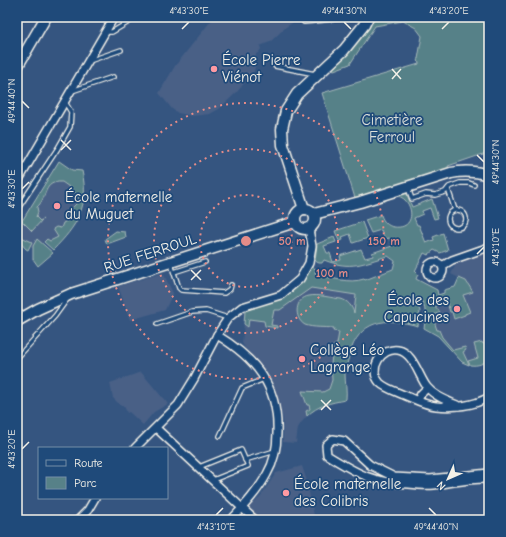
<svg xmlns="http://www.w3.org/2000/svg" width="506" height="537" viewBox="0 0 506 537" font-family="'Comic Neue',sans-serif">
<style>
.built{fill:#486086}
.green{fill:#578188;stroke:#a6b9b8}
.lines{fill:none;stroke-linecap:round;stroke-linejoin:round}
.lane-casing{stroke:#f4f1e8;stroke-width:6}
.street-casing{stroke:#f4f1e8;stroke-width:10}
.secondary-casing{stroke:#f4f1e8;stroke-width:13}
.lane{stroke:#1f4a7a;stroke-width:3.5}
.street{stroke:#1f4a7a;stroke-width:7}
.secondary{stroke:#1f4a7a;stroke-width:10}
.ticks{fill:none;stroke:#f4f1e8;stroke-width:1.5}
.ring{fill:none;stroke:#e58c88;stroke-width:2;stroke-dasharray:2 4}
.poi-dot{fill:#ff9aa2;stroke:#1f4a7a;stroke-width:1.5}
.labels{text-anchor:middle;dominant-baseline:central;stroke-width:3.5;stroke-linejoin:round;paint-order:stroke}
.poi-label{font-size:15px;fill:#f4f1e8;stroke:#1f4a7a;text-anchor:start}
.park-label{font-size:15px;fill:#dce0da;stroke:#1f4a7a}
.street-label{font-size:15px;fill:#f4f1e8;stroke:#1f4a7a}
.centre{fill:#e58c88;stroke:#1f4a7a;stroke-width:2}
.ring-label{font-size:12px;text-anchor:middle;font-weight:bold;fill:#e58c88;stroke:#1f4a7a;stroke-width:3.5;stroke-linejoin:round;paint-order:stroke}
.neatline{fill:none;stroke:#f4f1e8;stroke-width:1.5}
.ticks-label{font-size:10px;text-anchor:middle;fill:#f4f1e8}
</style>
<rect width="100%" height="100%" fill="#355580"/>
<filter id="ink" filterUnits="userSpaceOnUse"><feTurbulence type="fractalNoise" baseFrequency=".025" numOctaves="2"/><feDisplacementMap in="SourceGraphic" scale="8" xChannelSelector="R" yChannelSelector="G"/><feConvolveMatrix kernelMatrix="1 2 1 2 8 2 1 2 1" color-interpolation-filters="sRGB"/></filter>
<g filter="url(#ink)">
<g class="built">
<polygon points="214,17 301,17 286,27 270,42 260,46 261,49 258,53 256,54 256,64 254,71 237,92 219,109 210,114 192,116 178,113 172,109 159,93 175,66"/>
<polygon points="59,161 72,170 82,171 84,179 82,209 75,225 53,250 44,242 35,250 17,235 17,228"/>
<polygon points="489,252 489,358 486,362 478,365 467,365 462,362 438,336 424,328 426,317 425,310 419,297 437,290 438,295 444,293 444,290 455,287 459,278 451,274 456,264"/>
<polygon points="163,273 173,293 165,310 130,320 118,286"/>
<polygon points="309,274 416,302 420,311 420,321 418,326 399,322 383,321 370,325 363,330 354,342 347,362 345,374 346,399 345,400 329,403 317,407 310,413 301,423 298,428 296,443 283,442 283,419 280,405 275,389 261,365 245,348 242,343 245,311 283,298 297,288"/>
<polygon points="141,372 168,404 154,412 143,425 129,412 127,413 124,406 121,406 113,398 110,383"/>
<polygon points="302,466 306,478 315,520 261,520 249,509 250,503 252,501 254,503 260,497 276,473"/>
</g>
<g class="green">
<polygon points="372,17 489,17 489,152 448,166 449,169 355,198 322,93 419,64 418,59 422,36 416,28 403,21 375,26 350,64 334,70 331,68"/>
<path d="M59,161L72,170L82,171C90,206 77,226 53,250L44,242L47,239L50,241L58,237L53,229L56,227L61,228L63,223L68,220L67,214L68,212L80,200L72,189L62,182C42,181 48,198 37,207L38,212L36,217L40,221L43,219L32,231L22,221Z"/>
<path d="M406,192L412,207L432,199L438,218L434,219L430,208L422,211L423,214L414,218L417,225H419L426,243L434,240L433,237L443,233L448,250L440,253L434,250L428,255L424,253L415,271L418,274L416,279L437,290L438,295L444,293V290L455,287L459,278L466,281L473,292L463,295L470,312L465,314V315L454,319L452,312H450L445,296L436,301L437,305L436,306V309H438L440,313L432,315L437,330H439L442,337L453,350L465,347L466,350L463,352L469,365L462,362L438,336L424,328C426,317 427,307 419,297L415,299L420,311L418,326C386,317 359,319 349,356C348,362 345,368 345,374C345,382 347,391 346,399L345,400C330,403 318,405 307,416L306,411L310,409L309,405H307L302,391L323,392L329,389L332,380L331,364L333,346L337,344L339,332L333,331L334,328C325,327 313,328 305,325C293,318 295,298 309,296C319,294 331,298 341,299C348,301 352,306 354,313L356,295L311,288L280,310H274L271,325L277,326V328L265,326L264,321L249,319L248,327L244,324L245,311C275,298 295,300 312,267L316,269L315,273L316,274C331,278 349,284 364,279L365,280L393,269L395,261L388,256C362,263 352,271 324,260L322,263H319L315,261L317,244L334,237L336,242L324,246L327,253H330L333,262L341,260L340,256L361,249L365,258L373,256L372,253L392,246L389,238L385,239L381,230L371,233L365,220L381,215C383,221 387,226 394,227C425,231 408,179 384,202V199Z"/>
<polygon points="362,222 368,238 353,243 350,234 342,237 343,240 339,241 335,231"/>
<polygon points="116,231 125,232 126,237 107,244 105,239"/>
<polygon points="17,235 32,242 28,250 26,249 17,239"/>
<polygon points="37,239 53,253 38,266 33,259 33,246"/>
<path d="M482,342L483,344L489,342V358C484,364 478,366 470,365L468,361L478,358L474,344Z"/>
</g>
<g class="lines">
<defs>
<g id="lane">
<polyline points="304,22 354,17"/>
<polyline points="106,32 112,32 137,17"/>
<polyline points="89,61 121,50"/>
<polyline points="275,66 315,74"/>
<polyline points="72,91 113,77"/>
<polyline points="408,188 412,199 426,194 435,195 445,192 449,187 460,183 469,183 474,185"/>
<polyline points="448,189 455,210"/>
<polyline points="17,210 58,148 70,127 71,112 65,102"/>
<circle cx="457" cy="219" r="9"/>
<polyline points="171,264 179,288 181,290 224,293 230,289 231,285"/>
<polyline points="174,272 205,262"/>
<polyline points="157,324 192,312 206,311 228,318"/>
<polyline points="17,358 55,316 68,298"/>
<polyline points="220,436 242,388 264,379"/>
<polyline points="245,460 275,451"/>
<polyline points="199,467 241,450 248,466 213,480"/>
</g>
<g id="street">
<polyline points="17,183 114,17"/>
<circle cx="435" cy="270" r="8"/>
<polyline points="442,266 452,260 489,247"/>
<path d="M217,335C255,358 279,386 277,433C277,447 274,462 267,474C258,491 244,506 231,520"/>
<polyline points="418,400 421,394 427,388"/>
<path d="M459,406C448,401 435,397 427,387C419,377 413,352 398,350C382,347 367,369 380,383C385,388 397,392 404,395C414,399 425,405 436,406C453,408 474,406 489,397"/>
<polyline points="156,428 255,520"/>
<polyline points="135,448 178,405 194,379 217,335 228,318 242,307 281,295 300,279 309,263 312,246 309,229"/>
<path d="M489,473L430,479L394,477L370,465L344,441L333,439L326,445L327,455C358,474 373,483 409,484C417,485 426,486 434,485C452,483 471,478 489,479"/>
<polyline points="78,520 88,510 95,498"/>
</g>
<g id="secondary">
<polyline points="17,67 46,17"/>
<circle cx="305" cy="219" r="10"/>
<polyline points="304,209 283,145 282,129 286,111 297,94 344,50 364,25 368,17"/>
<path d="M314,214L360,202L451,173C465,170 476,171 489,175"/>
<polyline points="17,321 38,309 71,294 295,222"/>
</g>
</defs>
<use href="#lane" class="lane-casing"/>
<use href="#street" class="street-casing"/>
<use href="#secondary" class="secondary-casing"/>
<use href="#lane" class="lane"/>
<use href="#street" class="street"/>
<use href="#secondary" class="secondary"/>
</g>
</g>
<path class="ticks" d="M344,22L351,29M182,29L189,22M442,29L449,22M392,69L401,79M392,79L401,69M22,101L29,108M61,140L71,150M61,150L71,140M477,155L484,162M22,189L29,182M477,254L484,247M191,270L201,280M191,280L201,270M321,400L331,410M321,410L331,400M22,449L29,442M429,508L436,515M216,515L223,508"/>
<g class="ring">
<circle cx="246" cy="241" r="46"/>
<circle cx="246" cy="241" r="92"/>
<circle cx="246" cy="241" r="138"/>
</g>
<g class="poi-dot">
<circle cx="214" cy="69" r="4"/>
<circle cx="57" cy="206" r="4"/>
<circle cx="457" cy="309" r="4"/>
<circle cx="302" cy="359" r="4"/>
<circle cx="286" cy="493" r="4"/>
</g>
<g class="labels">
<g class="poi-label">
<text x="222" y="60">École Pierre<tspan x="222" dy="17">Viénot</tspan></text>
<text x="65" y="197">École maternelle<tspan x="65" dy="17">du Muguet</tspan></text>
<text x="449" y="300" text-anchor="end">École des<tspan x="449" dy="17">Capucines</tspan></text>
<text x="310" y="350">Collège Léo<tspan x="310" dy="17">Lagrange</tspan></text>
<text x="294" y="484">École maternelle<tspan x="294" dy="17">des Colibris</tspan></text>
</g>
<g class="park-label">
<text x="392" y="120">Cimetière<tspan x="392" dy="17">Ferroul</tspan></text>
</g>
<g class="street-label">
<text transform="translate(150 253) rotate(-18)">RUE FERROUL</text>
</g>
</g>
<circle cx="246" cy="241" r="6" class="centre"/>
<g class="ring-label">
<text x="292" y="245">50 m</text>
<text x="384" y="245">150 m</text>
<text x="332" y="277">100 m</text>
</g>
<rect width="506" height="537" fill="none" stroke="#1f4a7a" stroke-width="44"/>
<rect x="38" y="447" width="130" height="52" fill="#1f4a7a" stroke="#748da6"/>
<rect x="46" y="460" width="20" height="6" fill="#1f4a7a" stroke="#748da6"/>
<text x="74" y="467" font-size="12" fill="#f4f1e8">Route</text>
<rect x="46" y="477" width="20" height="12" fill="#578188" stroke="#748da6"/>
<text x="74" y="487" font-size="12" fill="#f4f1e8">Parc</text>
<g transform="translate(448 479) rotate(225)" stroke="#1f4a7a" stroke-width="3" paint-order="stroke">
<path d="M0-3L7 15L0 10L-7 15Z" fill="#f4f1e8"/>
<text y="-6" font-size="11" font-weight="bold" text-anchor="middle" fill="#f4f1e8">N</text>
</g>
<rect x="22" y="22" width="462" height="493" class="neatline"/>
<g class="ticks-label">
<text x="189" y="14">4°43'30"E</text>
<text x="344" y="14">49°44'30"N</text>
<text x="449" y="14">4°43'20"E</text>
<text transform="translate(11 101) rotate(-90)" y="4">49°44'40"N</text>
<text transform="translate(495 162) rotate(-90)" y="4">49°44'30"N</text>
<text transform="translate(11 189) rotate(-90)" y="4">4°43'30"E</text>
<text transform="translate(495 247) rotate(-90)" y="4">4°43'10"E</text>
<text transform="translate(11 449) rotate(-90)" y="4">4°43'20"E</text>
<text x="216" y="530">4°43'10"E</text>
<text x="436" y="530">49°44'40"N</text>
</g>
</svg>
